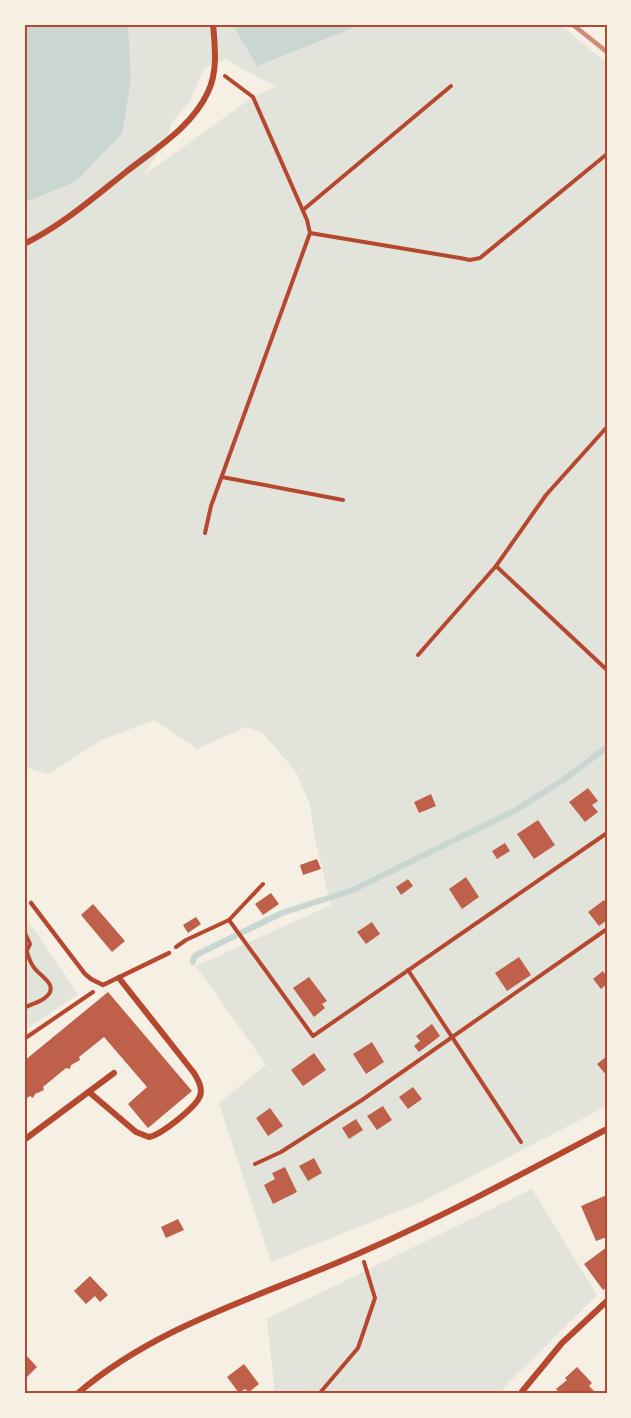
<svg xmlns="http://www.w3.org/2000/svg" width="631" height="1418" viewBox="0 0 631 1418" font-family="'Golos Text',sans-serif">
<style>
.green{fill:#e2e4dc;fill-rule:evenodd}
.water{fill:#c9d6d2}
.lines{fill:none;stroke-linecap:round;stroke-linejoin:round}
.stream{stroke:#c9d6d2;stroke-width:6}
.building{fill:#bf614a}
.path{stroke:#b5482f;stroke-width:4}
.service{stroke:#b5482f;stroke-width:4.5}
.minor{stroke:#b5482f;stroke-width:6}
.rail{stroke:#cf8b77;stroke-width:4.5}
.neatline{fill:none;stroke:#b5482f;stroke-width:2}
</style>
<rect width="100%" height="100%" fill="#f6efe4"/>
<g class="green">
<path d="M128,24H232L257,65L363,24H559L607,63V1106L422,1202L271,1262L219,1103L266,1065L196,966L331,905L315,839L310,805L296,772L262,732L246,727L197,749L155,720L103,739L48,774L24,767V200L28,201L131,79ZM225,59L276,87L253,97L144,175L166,141L172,122L189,103L204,68Z"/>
<polygon points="24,915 78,994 24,1031"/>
<polygon points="532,1189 597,1295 504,1387 502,1394 275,1394 267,1319"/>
</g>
<g class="water">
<polygon points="24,24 128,24 131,79 122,134 75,182 28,201 24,200"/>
<polygon points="232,24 363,24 257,66"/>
</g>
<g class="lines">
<polyline class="stream" points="193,962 194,957 198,954 282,913 353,890 514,811 562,781 607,747"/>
</g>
<g class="building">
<polygon points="588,788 598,801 592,805 598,812 585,822 569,802"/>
<polygon points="431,794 436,806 419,813 414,802"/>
<polygon points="538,820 555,845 534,859 517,834"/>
<polygon points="505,843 510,851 497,859 492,851"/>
<polygon points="317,859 321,869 303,875 300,865"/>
<polygon points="466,877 479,897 462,909 449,889"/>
<polygon points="408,879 413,886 401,895 396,887"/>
<polygon points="271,893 279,904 263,915 255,904"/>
<polygon points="604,900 607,905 607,920 599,926 588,912"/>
<polygon points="93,904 125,941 112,952 81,915"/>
<polygon points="196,917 201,924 188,933 183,925"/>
<polygon points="372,922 380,934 366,944 357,932"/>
<polygon points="519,957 531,975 507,991 495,973"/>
<polygon points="603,971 607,977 607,984 601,989 593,979"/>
<polygon points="309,977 327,1001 322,1004 325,1008 314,1017 293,988"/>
<polygon points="108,992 192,1091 148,1128 128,1104 147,1087 104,1037 79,1057 80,1060 71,1065 70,1069 66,1068 43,1087 44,1090 35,1094 33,1098 30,1096 24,1100 24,1061"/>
<polygon points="432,1024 440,1036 419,1052 414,1046 420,1041 416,1036"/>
<polygon points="372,1042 384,1062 366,1074 353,1054"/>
<polygon points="314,1053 326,1070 303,1086 291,1070"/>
<polygon points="607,1056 607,1076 597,1064"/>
<polygon points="413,1087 422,1099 408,1109 399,1097"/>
<polygon points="383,1106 392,1120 377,1130 367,1116"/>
<polygon points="270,1108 283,1126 268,1136 256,1118"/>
<polygon points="356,1119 363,1130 349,1139 342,1128"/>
<polygon points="314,1158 322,1173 308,1181 299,1166"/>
<polygon points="285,1167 297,1192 273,1204 264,1185 275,1179 272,1173"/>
<polygon points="607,1195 607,1237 596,1241 581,1206"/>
<polygon points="178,1219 184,1230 166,1238 161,1227"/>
<polygon points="607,1247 607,1287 603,1290 584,1264"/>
<polygon points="90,1276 108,1295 100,1302 95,1296 86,1304 74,1291"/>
<polygon points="24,1353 37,1367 24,1380"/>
<polygon points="244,1364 259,1384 249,1392 245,1389 239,1393 227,1377"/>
<polygon points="577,1367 592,1383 589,1386 595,1392 592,1394 561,1394 556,1389 567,1380 565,1378"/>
</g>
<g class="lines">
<g class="path">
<polyline points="303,210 451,86"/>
<polyline points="310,233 460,258 470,260 480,258 607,154"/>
<polyline points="222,477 343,500"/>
<polyline points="205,533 211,506 310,233 307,220 253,97 225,76"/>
<polyline points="496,566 607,670"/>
<polyline points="418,655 496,566 546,495 607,427"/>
<polyline points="229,920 313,1036 607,833"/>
<polyline points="24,931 30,944 24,956"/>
<polyline points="176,947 186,940 229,920 263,884"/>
<polyline points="408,970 521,1142"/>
<path d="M24,1008C31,1004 41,1002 46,997C59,986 42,977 36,970C31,965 29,959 27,952"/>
<polyline points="24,1039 93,992"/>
<polyline points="255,1164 281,1152 362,1100 607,929"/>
<polyline points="319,1394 358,1348 375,1298 364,1262"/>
</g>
<polyline class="service" points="31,903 85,974 91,979 103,985 169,953"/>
<g class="minor">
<path d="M24,244C61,226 93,198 126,172C155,149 192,127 208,92C218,71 215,47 213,24"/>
<path d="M89,1092L136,1132L149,1137C161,1135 196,1107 200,1096C203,1088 198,1080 194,1073L119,978"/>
<polyline points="24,1140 114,1073"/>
<path d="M77,1394C158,1324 266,1295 362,1252C446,1215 526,1172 607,1129"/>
<polyline points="520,1394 562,1343 607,1301"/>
</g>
<polyline class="rail" points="572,24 607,52"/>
</g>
<rect width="631" height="1418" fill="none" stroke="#f6efe4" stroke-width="51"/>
<rect x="26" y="26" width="580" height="1366" class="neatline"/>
</svg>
